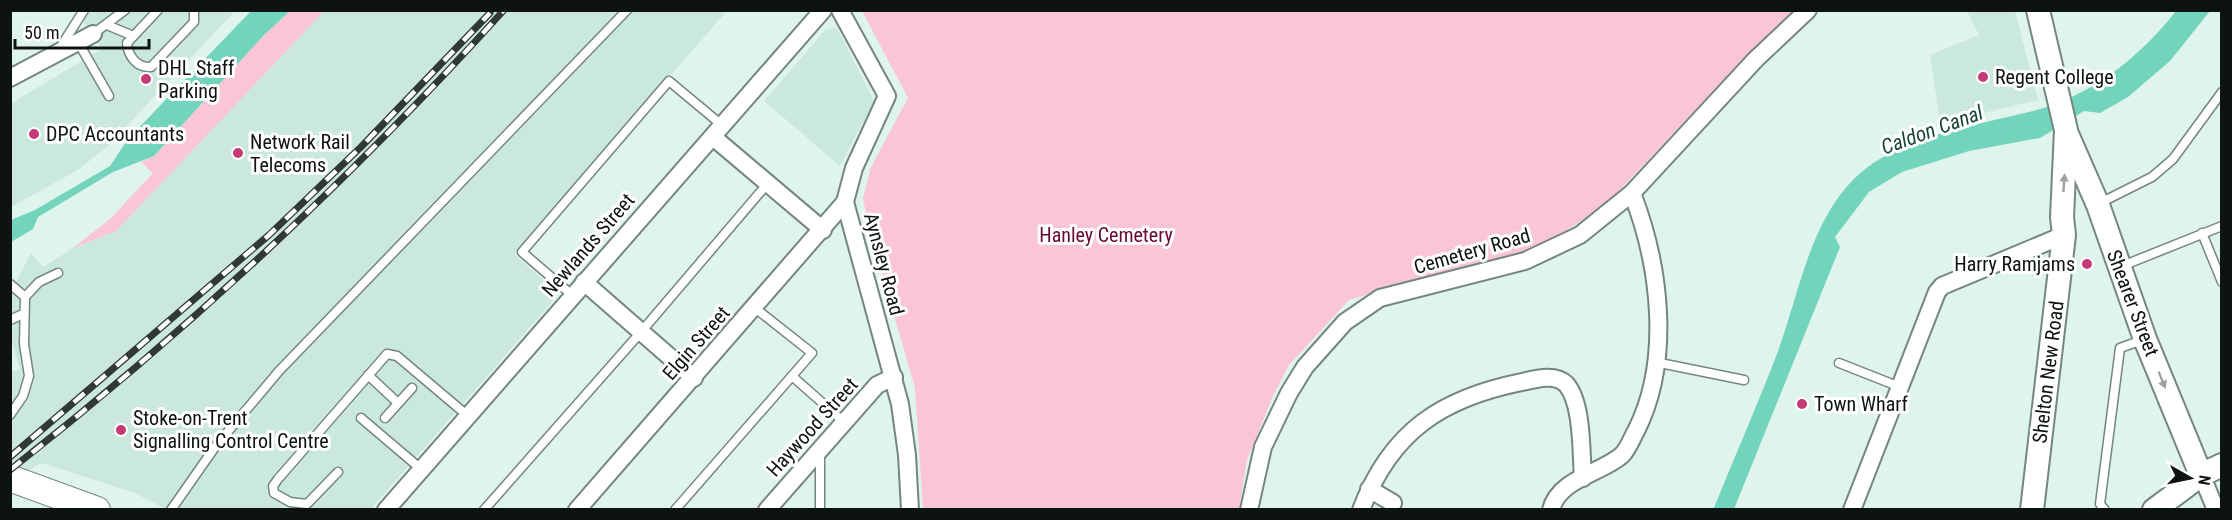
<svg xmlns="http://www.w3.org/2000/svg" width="2232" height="520" viewBox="0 0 2232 520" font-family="'Roboto Condensed',sans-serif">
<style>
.built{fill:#cbe8df}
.green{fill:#fac5d5}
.water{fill:#72d4bb}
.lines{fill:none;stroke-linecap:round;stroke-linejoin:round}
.lane-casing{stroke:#748680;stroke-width:11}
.street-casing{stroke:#748680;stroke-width:20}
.secondary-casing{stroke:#748680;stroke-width:26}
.primary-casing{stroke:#748680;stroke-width:28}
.lane{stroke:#fff;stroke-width:8}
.street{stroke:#fff;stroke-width:16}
.secondary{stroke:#fff;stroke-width:22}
.primary{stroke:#fff;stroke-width:26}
.rail-casing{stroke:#303937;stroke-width:7}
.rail{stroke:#fff;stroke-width:4.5;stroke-dasharray:14;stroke-linecap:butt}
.oneway{fill:#9ea1a0}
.poi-dot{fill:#c53b75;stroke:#fff;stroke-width:2}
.labels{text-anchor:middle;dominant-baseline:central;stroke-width:6;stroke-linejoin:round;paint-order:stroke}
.poi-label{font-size:20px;fill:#0c1311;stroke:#fff;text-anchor:start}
.park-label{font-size:20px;fill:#670736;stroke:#fff}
.street-label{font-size:20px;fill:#0c1311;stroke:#fff}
.water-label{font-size:21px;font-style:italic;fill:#174339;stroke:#fff}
</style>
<rect width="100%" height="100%" fill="#e0f4ee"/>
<g class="built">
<polygon points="76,11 235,11 108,146 78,170 11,207 10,104 102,49"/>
<polygon points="324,11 727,11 517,251 515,255 559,294 371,509 166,509 134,493 55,467 42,463 29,470 11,464 11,372 20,369 11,340 11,292 31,253 43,267 73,248 116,230"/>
<polygon points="1967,11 2015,11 2038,100 1940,123 1930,55 1979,35"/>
<polygon points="837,28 874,101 840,166 764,101 826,29"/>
</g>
<g class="green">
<polygon points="290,11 324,11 116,231 73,248 110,219 153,173 141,162 154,156 263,36"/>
<polygon points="862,11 1794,11 1760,42 1614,196 1584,219 1553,239 1517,255 1420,279 1349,300 1289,365 1274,394 1247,460 1239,510 923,509 915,388 868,225 863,198 871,167 908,98"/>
</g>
<g class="water">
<polygon points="252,10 290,11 263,36 154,156 113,172 38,217 33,229 11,242 11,220 35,210 110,166 128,139"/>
<path d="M2176,11H2210L2170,61L2128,97L2100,113L2084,111L2040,138L1969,151L1902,172L1869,192L1835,237L1840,247L1734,509L1713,510C1734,458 1757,406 1777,354C1799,295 1809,222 1856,177C1898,136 1978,125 2033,111C2091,96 2140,57 2176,11Z"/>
</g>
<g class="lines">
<defs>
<g id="lane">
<path d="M158,10L127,43C128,56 137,68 151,67L194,22V10"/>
<polyline points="107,25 131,35"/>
<polyline points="93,34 125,10"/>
<polyline points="78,42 109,96"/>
<polyline points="60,48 84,10"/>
<polyline points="2098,204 2152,177 2173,159 2222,92"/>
<polyline points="2202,233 2222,282"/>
<polyline points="2122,266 2222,226"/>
<polyline points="10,284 25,297"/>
<polyline points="572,295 522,252 669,81 723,126"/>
<polyline points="10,320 23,314"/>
<polyline points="1655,362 1744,380"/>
<polyline points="1839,363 1900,387"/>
<polyline points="368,375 398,403"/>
<polyline points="792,376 844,422"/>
<polyline points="10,415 23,396 29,376 24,344 25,297 39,282 58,273"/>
<polyline points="361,418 421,469"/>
<polyline points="385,418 412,388"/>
<polyline points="338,472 307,504 290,502 274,493 273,486 278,479 387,354 397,356 468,416"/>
<polyline points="171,510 215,447 279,371 627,10"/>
<polyline points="484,510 641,332 768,183"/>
<polyline points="675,510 812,353 755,308"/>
<polyline points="820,510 820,453"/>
<polyline points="2105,510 2100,504 2120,348 2145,339"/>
</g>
<g id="street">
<polyline points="840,10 887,96 854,168 845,202 900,404 907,455 910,510"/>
<polyline points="10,78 93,34"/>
<polyline points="713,137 823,230"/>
<polyline points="584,282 694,378"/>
<polyline points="2206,486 2216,510"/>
<polyline points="1369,489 1393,503"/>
<polyline points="386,510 823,10"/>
<polyline points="577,510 845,202"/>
<polyline points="767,510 877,385 894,377"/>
<polyline points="1249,510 1263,447 1289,393 1305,367 1345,322 1380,298 1525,261 1580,235 1632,193 1756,59 1808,10"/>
<path d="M1361,510C1391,431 1442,398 1522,382C1535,379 1555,373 1566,384C1583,403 1581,453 1583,478"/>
<path d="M1551,510C1558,479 1602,473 1622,455C1628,449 1632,438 1636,431C1672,360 1660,265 1632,193"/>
<polyline points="1852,510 1937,292 1942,286 2064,235"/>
</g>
<g id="secondary">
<polyline points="2067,134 2098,205 2145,339 2201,475"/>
<polyline points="2032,510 2064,235 2062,217 2066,130 2038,10"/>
<polyline points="2154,510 2201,475 2222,465"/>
</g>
<polyline id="primary" points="15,480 97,510"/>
</defs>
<use href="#lane" class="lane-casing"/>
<use href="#street" class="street-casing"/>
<use href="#secondary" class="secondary-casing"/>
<use href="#primary" class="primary-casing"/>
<use href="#lane" class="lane"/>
<use href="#street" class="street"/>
<use href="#secondary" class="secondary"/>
<use href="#primary" class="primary"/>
<defs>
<g id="rail">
<polyline points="10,457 269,235 361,147 490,13"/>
<path d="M10,470C187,331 353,177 504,10"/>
</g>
</defs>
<use href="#rail" class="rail-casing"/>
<use href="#rail" class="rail"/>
</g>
<defs><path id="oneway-solid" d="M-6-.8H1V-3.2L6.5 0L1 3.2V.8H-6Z" transform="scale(1.5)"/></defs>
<g class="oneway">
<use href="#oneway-solid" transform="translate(2064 183) rotate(-86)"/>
<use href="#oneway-solid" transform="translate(2162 380) rotate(68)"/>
</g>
<g class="poi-dot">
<circle cx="1983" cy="77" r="6"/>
<circle cx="146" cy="79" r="6"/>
<circle cx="34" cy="134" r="6"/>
<circle cx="238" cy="153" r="6"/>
<circle cx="2087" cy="264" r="6"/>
<circle cx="1802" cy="404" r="6"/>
<circle cx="121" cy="430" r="6"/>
</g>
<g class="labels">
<g class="poi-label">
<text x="158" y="68">DHL Staff<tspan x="158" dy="23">Parking</tspan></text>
<text x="1995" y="77">Regent College</text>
<text x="46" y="134">DPC Accountants</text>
<text x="250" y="142">Network Rail<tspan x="250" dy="23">Telecoms</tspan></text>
<text x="2075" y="264" text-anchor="end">Harry Ramjams</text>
<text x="1814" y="404">Town Wharf</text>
<text x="133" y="418">Stoke-on-Trent<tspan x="133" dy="23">Signalling Control Centre</tspan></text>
</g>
<g class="park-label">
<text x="1106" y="235">Hanley Cemetery</text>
</g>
<g class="street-label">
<text transform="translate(588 245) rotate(-49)">Newlands Street</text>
<text transform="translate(1472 251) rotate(-16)">Cemetery Road</text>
<text transform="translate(884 264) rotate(75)">Aynsley Road</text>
<text transform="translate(2133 303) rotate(69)">Shearer Street</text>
<text transform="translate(696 343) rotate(-49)">Elgin Street</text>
<text transform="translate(2048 372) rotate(-83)">Shelton New Road</text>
<text transform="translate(812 427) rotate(-48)">Haywood Street</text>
</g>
<g class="water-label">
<text transform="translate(1932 130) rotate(-20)">Caldon Canal</text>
</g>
</g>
<rect width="2232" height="520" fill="none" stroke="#0c1311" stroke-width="24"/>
<g transform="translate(2190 478) rotate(99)" stroke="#ffffff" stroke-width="4.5" paint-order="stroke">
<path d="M0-4.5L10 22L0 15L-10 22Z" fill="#0c1311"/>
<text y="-9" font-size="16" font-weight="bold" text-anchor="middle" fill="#0c1311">N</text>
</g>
<path d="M15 39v9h134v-9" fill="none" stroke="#0c1311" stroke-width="3"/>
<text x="24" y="39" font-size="18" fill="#0c1311" stroke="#ffffff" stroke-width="4.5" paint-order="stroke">50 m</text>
</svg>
